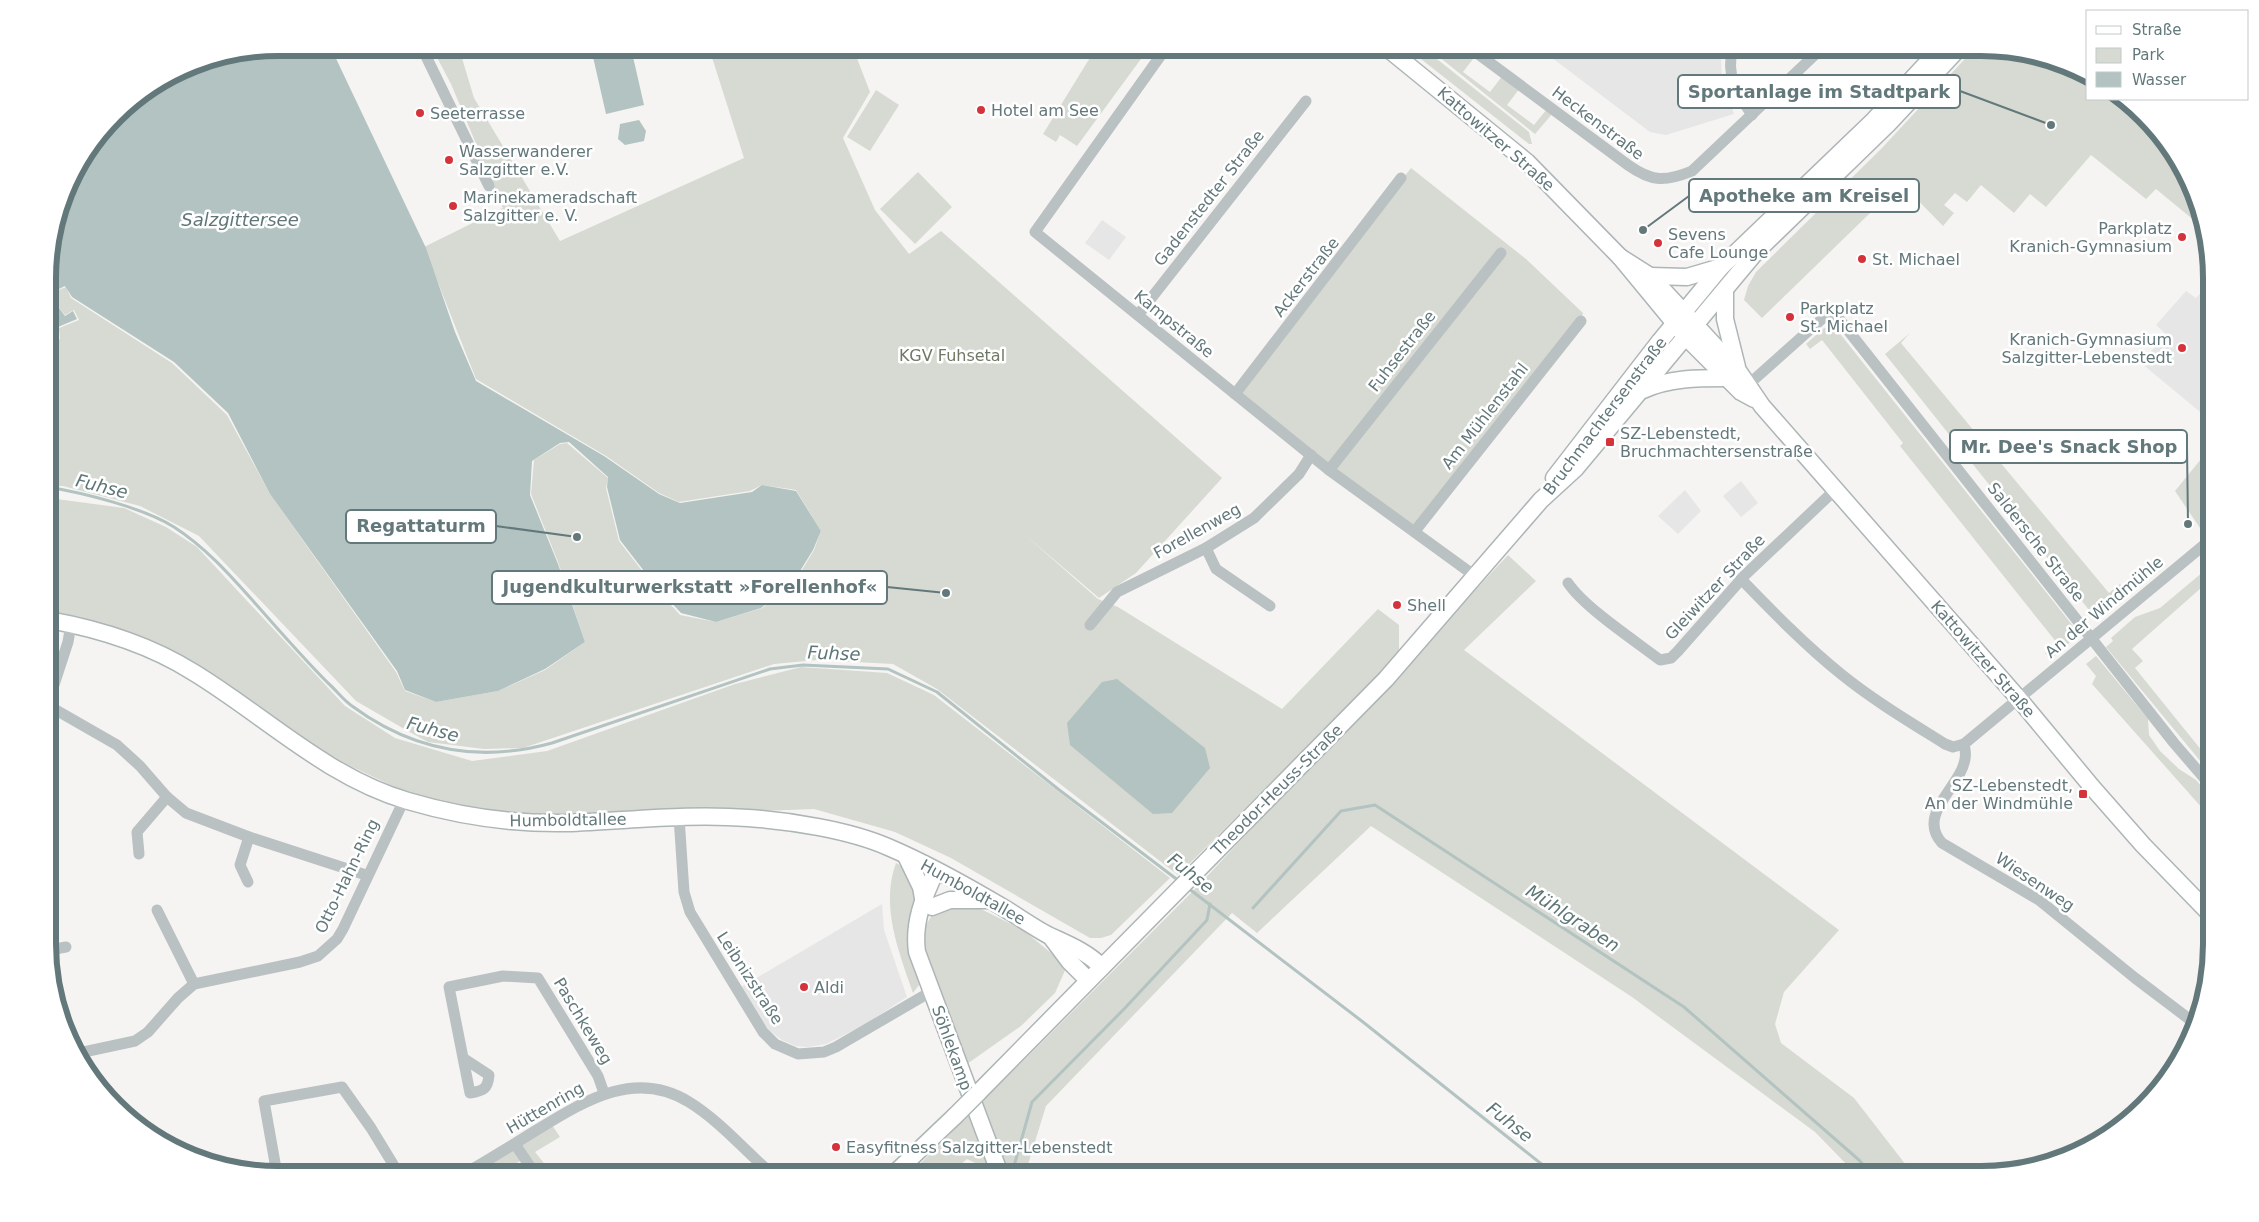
<svg xmlns="http://www.w3.org/2000/svg" width="2259" height="1222" viewBox="0 0 2259 1222" font-family="'DejaVu Sans',sans-serif">
<style>
.built{fill:#e6e6e6}
.green{fill:#d7dad2}
.water{fill:#b2c3c2}
.lines{fill:none;stroke-linecap:round;stroke-linejoin:round}
.stream{stroke:#b2c3c2;stroke-width:3}
.secondary-casing{stroke:#adb5b7;stroke-width:19}
.street{stroke:#bac1c2;stroke-width:11}
.secondary{stroke:#fff;stroke-width:16}
.secondary-bridge-casing{stroke:#adb5b7;stroke-width:19;stroke-linecap:butt}
.secondary-bridge{stroke:#fff;stroke-width:16}
.poi-dot{fill:#d5333c;stroke:#fff;stroke-width:2}
.labels{text-anchor:middle;dominant-baseline:central;stroke-width:5;stroke-linejoin:round;paint-order:stroke}
.poi-label{font-size:16px;fill:#63787b;stroke:#fff;text-anchor:start}
.street-label{font-size:16px;fill:#63787b;stroke:#fff}
.park-label{font-size:16px;fill:#6f7965;stroke:#fff}
.water-label{font-size:18px;font-style:italic;fill:#5e7776;stroke:#fff}
.rim{fill:none;stroke:#63787b;stroke-width:6}
.leader{fill:none;stroke:#63787b;stroke-width:2}
.callout-dot{fill:#63787b;stroke:#fff;stroke-width:2}
.callout{fill:#fff;stroke:#63787b;stroke-width:2}
.callout-label{font-size:18px;text-anchor:middle;font-weight:bold;fill:#63787b}
</style>
<rect width="100%" height="100%" fill="#f5f4f2"/>
<g class="built">
<polygon points="1539,48 1725,48 1721,59 1722,78 1734,114 1666,135 1650,132"/>
<polygon points="1102,220 1126,237 1109,260 1085,243"/>
<polygon points="2210,274 2210,431 2200,422 2205,416 2141,363 2166,334 2156,325 2186,291 2196,298 2207,286 2203,282"/>
<polygon points="1741,481 1758,503 1741,517 1723,496"/>
<polygon points="1685,490 1701,511 1678,534 1658,516"/>
<polygon points="882,904 884,930 907,997 864,1025 826,1044 808,1047 795,1046 782,1040 770,1031 761,1020 741,987"/>
</g>
<g class="green">
<polygon points="432,48 459,48 474,98 560,241 744,158 709,48 853,48 870,92 843,138 875,210 909,254 941,231 1222,478 1136,573 1099,598 1024,534 1098,599 1118,607 1282,709 1378,609 1399,625 1399,656 1178,875 937,689 893,664 817,660 774,664 523,748 484,749 428,742 406,730 356,701 199,536 140,506 63,486 48,486 48,347 60,339 59,328 79,320 74,310 65,315 49,294 66,287 71,298 172,363 227,415 270,494 396,672 405,691 436,702 498,691 545,670 585,642 558,562 531,494 534,460 560,444 567,443 608,478 606,488 619,541 654,586 680,615 716,622 762,608 793,585 814,550 821,531 796,490 762,485 750,491 679,502 659,493 606,456 476,379 424,247 503,208 451,84"/>
<polygon points="1096,48 1149,48 1077,146 1060,135 1056,142 1043,134"/>
<polygon points="1407,48 1423,48 1529,132 1532,144 1529,144"/>
<polygon points="1428,48 1445,59 1454,48 1466,48 1476,55 1463,72 1490,92 1503,75 1520,88 1507,105 1534,125 1547,109 1553,113 1535,134"/>
<polygon points="1975,48 2083,71 2088,75 2088,99 2124,99 2133,105 2172,150 2201,226 2156,189 2146,199 2091,155 2046,207 2030,194 2014,213 1981,185 1967,202 1955,193 1944,205 1954,213 1943,226 1901,183 1762,318 1744,300 1748,286 1756,272 1881,149"/>
<polygon points="876,90 899,105 870,151 847,137"/>
<polygon points="1411,168 1526,259 1583,313 1581,321 1415,531 1235,394"/>
<polygon points="918,172 952,207 915,244 880,209"/>
<path d="M1832,327L1837,330L2073,626C2077,642 2061,650 2050,659L2045,653L2057,643L1900,446L1903,443L1822,340L1810,349L1806,344L1824,328Z"/>
<polygon points="1910,333 1901,343 2094,575 2109,593 2120,584 2129,595 2097,620 1885,354"/>
<polygon points="2210,448 2210,520 2200,528 2175,491"/>
<polygon points="49,498 124,508 166,527 197,547 345,706 395,738 472,761 547,751 735,684 801,667 887,673 934,695 1170,878 1111,935 1101,938 1090,938 951,858 895,832 814,809 528,820 432,800 401,790 321,752 235,690 49,614"/>
<polygon points="1508,555 1536,581 1464,650 1839,930 1784,992 1775,1024 1781,1043 1854,1098 1913,1174 1856,1174 1815,1132 1632,997 1371,826 1257,933 1232,913 1046,1106 1025,1174 999,1174 967,1159 950,1174 910,1174 1196,888"/>
<polygon points="2210,566 2210,580 2132,649 2143,661 2135,668 2211,762 2211,774 2106,647 2113,641 2111,638 2135,617 2160,608"/>
<polygon points="2096,656 2148,719 2149,735 2160,751 2179,769 2196,780 2211,797 2211,818 2092,684 2096,676 2086,664"/>
<path d="M896,863C901,865 904,870 907,874C925,894 906,914 908,936C909,953 916,968 919,985L913,993C899,952 880,906 896,863Z"/>
<polygon points="973,905 1023,930 1067,966 1055,993 1021,1026 967,1064 927,964 922,932 933,913 943,907"/>
<polygon points="550,1122 560,1137 535,1152 547,1167 538,1174 524,1159 496,1174 468,1174"/>
</g>
<g class="water">
<polygon points="278,48 331,48 426,248 455,332 476,381 604,456 659,494 680,503 752,492 762,485 796,491 821,531 813,550 792,584 761,608 716,622 681,613 654,584 620,540 607,487 608,477 569,442 560,443 532,461 530,495 558,564 585,642 545,669 498,691 436,702 405,690 397,671 270,494 228,413 174,362 72,297 65,286 49,294 65,316 73,311 77,319 58,327 59,337 48,346 48,263 71,176 126,105 190,65"/>
<polygon points="591,48 631,48 644,105 606,114"/>
<polygon points="639,120 646,131 644,141 625,145 618,139 620,124"/>
<polygon points="1117,679 1205,748 1210,768 1172,813 1153,814 1070,745 1067,723 1102,682"/>
</g>
<g class="lines">
<g class="stream">
<path d="M48,487C84,493 144,508 174,527C205,547 229,574 254,602C278,629 302,657 328,683C336,690 343,700 352,706C413,751 480,763 552,743L770,669L803,665L888,669L937,692L1058,789L1179,881"/>
<polyline points="1188,888 1363,1022 1554,1174"/>
<polyline points="1253,908 1341,811 1375,805 1684,1007 1859,1160 1871,1174"/>
<polyline points="1010,1174 1014,1166 1032,1102 1125,1008 1207,920 1210,904"/>
</g>
<defs>
<g id="secondary">
<polyline points="1387,48 1527,162 1620,257 1686,337 1741,392 1754,399"/>
<polyline points="1620,257 1650,276 1739,372 1762,406 2019,699 2092,787 2143,845 2211,915"/>
<polyline points="1650,276 1687,277 1721,267"/>
<polyline points="1725,290 1725,319 1737,367"/>
<path d="M1643,390C1669,378 1698,378 1727,378"/>
<polyline points="1554,478 1660,341 1721,267 1874,120 1941,48"/>
<path d="M49,620C99,629 150,645 193,672C264,715 326,777 408,801C459,816 512,824 566,823C626,821 688,813 748,818C791,821 849,830 888,847C928,864 967,886 1004,908C1019,917 1033,927 1048,935C1067,944 1086,951 1102,967"/>
<polyline points="906,856 921,887 923,898"/>
<path d="M936,871C923,898 913,923 917,952L1000,1174"/>
<polyline points="932,907 950,900 988,900"/>
<polyline points="1051,937 1069,961 1088,980"/>
<polyline points="978,1093 1386,679 1541,500 1576,468 1756,252 1888,124 1959,48"/>
<polyline points="894,1174 955,1116"/>
</g>
</defs>
<use href="#secondary" class="secondary-casing"/>
<g class="street">
<polyline points="422,48 489,186"/>
<polyline points="1166,48 1035,232 1329,470 1475,576"/>
<path d="M1470,48L1628,165C1652,182 1665,182 1692,171L1822,48"/>
<path d="M1733,48C1725,75 1737,93 1752,115"/>
<polyline points="1138,315 1306,101"/>
<polyline points="1749,384 1832,310 2174,743 2211,786"/>
<polyline points="1235,394 1401,178"/>
<polyline points="1329,470 1501,253"/>
<polyline points="1415,531 1581,321"/>
<polyline points="1206,548 1216,569 1270,606"/>
<path d="M1741,579C1773,612 1805,645 1841,674C1873,700 1910,722 1945,744L1953,747L1964,744"/>
<path d="M1568,583C1585,608 1634,640 1660,660L1671,658L1678,651L1745,575L1836,489"/>
<polyline points="1090,625 1117,592 1206,548 1254,518 1299,474 1311,455"/>
<polyline points="49,700 68,642 71,624"/>
<polyline points="49,706 117,745 140,766 167,797 186,813 249,837 366,875"/>
<polyline points="679,817 684,892 690,912 763,1032 775,1044 798,1054 824,1052 836,1047 932,991"/>
<polyline points="49,850 50,850"/>
<polyline points="139,854 137,832 167,797"/>
<polyline points="248,882 240,865 249,837"/>
<polyline points="157,910 194,984"/>
<polyline points="49,950 66,947"/>
<path d="M2193,1022L2135,978L2039,900L1942,843C1916,814 1961,787 1965,759C1966,754 1965,748 1964,744L2210,540"/>
<polyline points="79,1053 135,1041 148,1032 178,998 194,984 300,962 318,956 337,939 343,929 404,800"/>
<path d="M463,1058L489,1075C488,1089 483,1091 470,1093L449,987L503,976L538,978L598,1076L604,1093"/>
<polyline points="515,1144 535,1174"/>
<polyline points="277,1174 264,1101 342,1087 371,1128 399,1174"/>
<path d="M464,1174C488,1160 511,1146 535,1131C583,1102 634,1068 689,1102C720,1121 745,1151 772,1174"/>
</g>
<use href="#secondary" class="secondary"/>
<defs>
<polyline id="secondary-bridge" points="955,1116 978,1093"/>
</defs>
<use href="#secondary-bridge" class="secondary-bridge-casing"/>
<use href="#secondary-bridge" class="secondary-bridge"/>
</g>
<g class="poi-dot">
<circle cx="981" cy="110" r="5"/>
<circle cx="420" cy="113" r="5"/>
<circle cx="449" cy="160" r="5"/>
<circle cx="453" cy="206" r="5"/>
<circle cx="2182" cy="237" r="5"/>
<circle cx="1658" cy="243" r="5"/>
<circle cx="1862" cy="259" r="5"/>
<circle cx="1790" cy="317" r="5"/>
<circle cx="2182" cy="348" r="5"/>
<rect x="1605" y="437" width="10" height="10" rx="2.5"/>
<circle cx="1397" cy="605" r="5"/>
<rect x="2078" y="789" width="10" height="10" rx="2.5"/>
<circle cx="804" cy="987" r="5"/>
<circle cx="836" cy="1147" r="5"/>
</g>
<g class="labels">
<g class="poi-label">
<text x="991" y="110">Hotel am See</text>
<text x="430" y="113">Seeterrasse</text>
<text x="459" y="151">Wasserwanderer<tspan x="459" dy="18">Salzgitter e.V.</tspan></text>
<text x="463" y="197">Marinekameradschaft<tspan x="463" dy="18">Salzgitter e. V.</tspan></text>
<text x="2172" y="228" text-anchor="end">Parkplatz<tspan x="2172" dy="18">Kranich-Gymnasium</tspan></text>
<text x="1668" y="234">Sevens<tspan x="1668" dy="18">Cafe Lounge</tspan></text>
<text x="1872" y="259">St. Michael</text>
<text x="1800" y="308">Parkplatz<tspan x="1800" dy="18">St. Michael</tspan></text>
<text x="2172" y="339" text-anchor="end">Kranich-Gymnasium<tspan x="2172" dy="18">Salzgitter-Lebenstedt</tspan></text>
<text x="1620" y="433">SZ-Lebenstedt,<tspan x="1620" dy="18">Bruchmachtersenstraße</tspan></text>
<text x="1407" y="605">Shell</text>
<text x="2073" y="785" text-anchor="end">SZ-Lebenstedt,<tspan x="2073" dy="18">An der Windmühle</tspan></text>
<text x="814" y="987">Aldi</text>
<text x="846" y="1147">Easyfitness Salzgitter-Lebenstedt</text>
</g>
<g class="street-label">
<text transform="translate(1598 123) rotate(37)">Heckenstraße</text>
<text transform="translate(1496 139) rotate(41)">Kattowitzer Straße</text>
<text transform="translate(1209 198) rotate(-52)">Gadenstedter Straße</text>
<text transform="translate(1306 277) rotate(-52)">Ackerstraße</text>
<text transform="translate(1174 324) rotate(39)">Kampstraße</text>
<text transform="translate(1402 351) rotate(-52)">Fuhsestraße</text>
<text transform="translate(1485 416) rotate(-52)">Am Mühlenstahl</text>
<text transform="translate(1605 416) rotate(-53)">Bruchmachtersenstraße</text>
<text transform="translate(1197 531) rotate(-29)">Forellenweg</text>
<text transform="translate(2036 542) rotate(52)">Saldersche Straße</text>
<text transform="translate(1715 587) rotate(-47)">Gleiwitzer Straße</text>
<text transform="translate(2104 607) rotate(-40)">An der Windmühle</text>
<text transform="translate(1983 659) rotate(49)">Kattowitzer Straße</text>
<text transform="translate(1277 790) rotate(-45)">Theodor-Heuss-Straße</text>
<text transform="translate(568 820) rotate(-1)">Humboldtallee</text>
<text transform="translate(347 876) rotate(-64)">Otto-Hahn-Ring</text>
<text transform="translate(2035 882) rotate(34)">Wiesenweg</text>
<text transform="translate(973 892) rotate(29)">Humboldtallee</text>
<text transform="translate(750 978) rotate(57)">Leibnizstraße</text>
<text transform="translate(583 1021) rotate(59)">Paschkeweg</text>
<text transform="translate(952 1048) rotate(70)">Söhlekamp</text>
<text transform="translate(545 1108) rotate(-30)">Hüttenring</text>
</g>
<g class="park-label">
<text x="952" y="355">KGV Fuhsetal</text>
</g>
<g class="water-label">
<text x="240" y="219">Salzgittersee</text>
<text transform="translate(102 486) rotate(14)">Fuhse</text>
<text transform="translate(834 653) rotate(2)">Fuhse</text>
<text transform="translate(433 729) rotate(15)">Fuhse</text>
<text transform="translate(1191 873) rotate(38)">Fuhse</text>
<text transform="translate(1573 918) rotate(33)">Mühlgraben</text>
<text transform="translate(1510 1122) rotate(38)">Fuhse</text>
</g>
</g>
<path d="M0 0H2259V1222H0ZM278 56H1981A222 222 0 0 1 2203 278V944A222 222 0 0 1 1981 1166H278A222 222 0 0 1 56 944V278A222 222 0 0 1 278 56Z" fill="#fff" fill-rule="evenodd"/>
<path class="rim" d="M278 56H1981A222 222 0 0 1 2203 278V944A222 222 0 0 1 1981 1166H278A222 222 0 0 1 56 944V278A222 222 0 0 1 278 56Z"/>
<path class="leader" d="M2051 125L1960 91M1643 230L1689 196M2188 524L2187 447M577 537L496 526M946 593L887 587"/>
<g class="callout-dot">
<circle cx="2051" cy="125" r="5"/>
<circle cx="1643" cy="230" r="5"/>
<circle cx="2188" cy="524" r="5"/>
<circle cx="577" cy="537" r="5"/>
<circle cx="946" cy="593" r="5"/>
</g>
<g class="callout">
<rect x="1678" y="75" width="282" height="33" rx="5"/>
<rect x="1689" y="179" width="230" height="33" rx="5"/>
<rect x="1950" y="430" width="237" height="33" rx="5"/>
<rect x="346" y="510" width="150" height="33" rx="5"/>
<rect x="492" y="571" width="395" height="33" rx="5"/>
</g>
<g class="callout-label">
<text x="1819" y="98">Sportanlage im Stadtpark</text>
<text x="1804" y="202">Apotheke am Kreisel</text>
<text x="2069" y="453">Mr. Dee's Snack Shop</text>
<text x="421" y="532">Regattaturm</text>
<text x="690" y="593">Jugendkulturwerkstatt »Forellenhof«</text>
</g>
<rect x="2086" y="10" width="162" height="90" fill="#ffffff" stroke="#c1c9ca"/>
<rect x="2096" y="26" width="25" height="8" fill="#ffffff" stroke="#c1c9ca"/>
<text x="2132" y="35" font-size="15" fill="#63787b">Straße</text>
<rect x="2096" y="48" width="25" height="15" fill="#d7dad2" stroke="#c1c9ca"/>
<text x="2132" y="60" font-size="15" fill="#63787b">Park</text>
<rect x="2096" y="72" width="25" height="15" fill="#b2c3c2" stroke="#c1c9ca"/>
<text x="2132" y="85" font-size="15" fill="#63787b">Wasser</text>
</svg>
